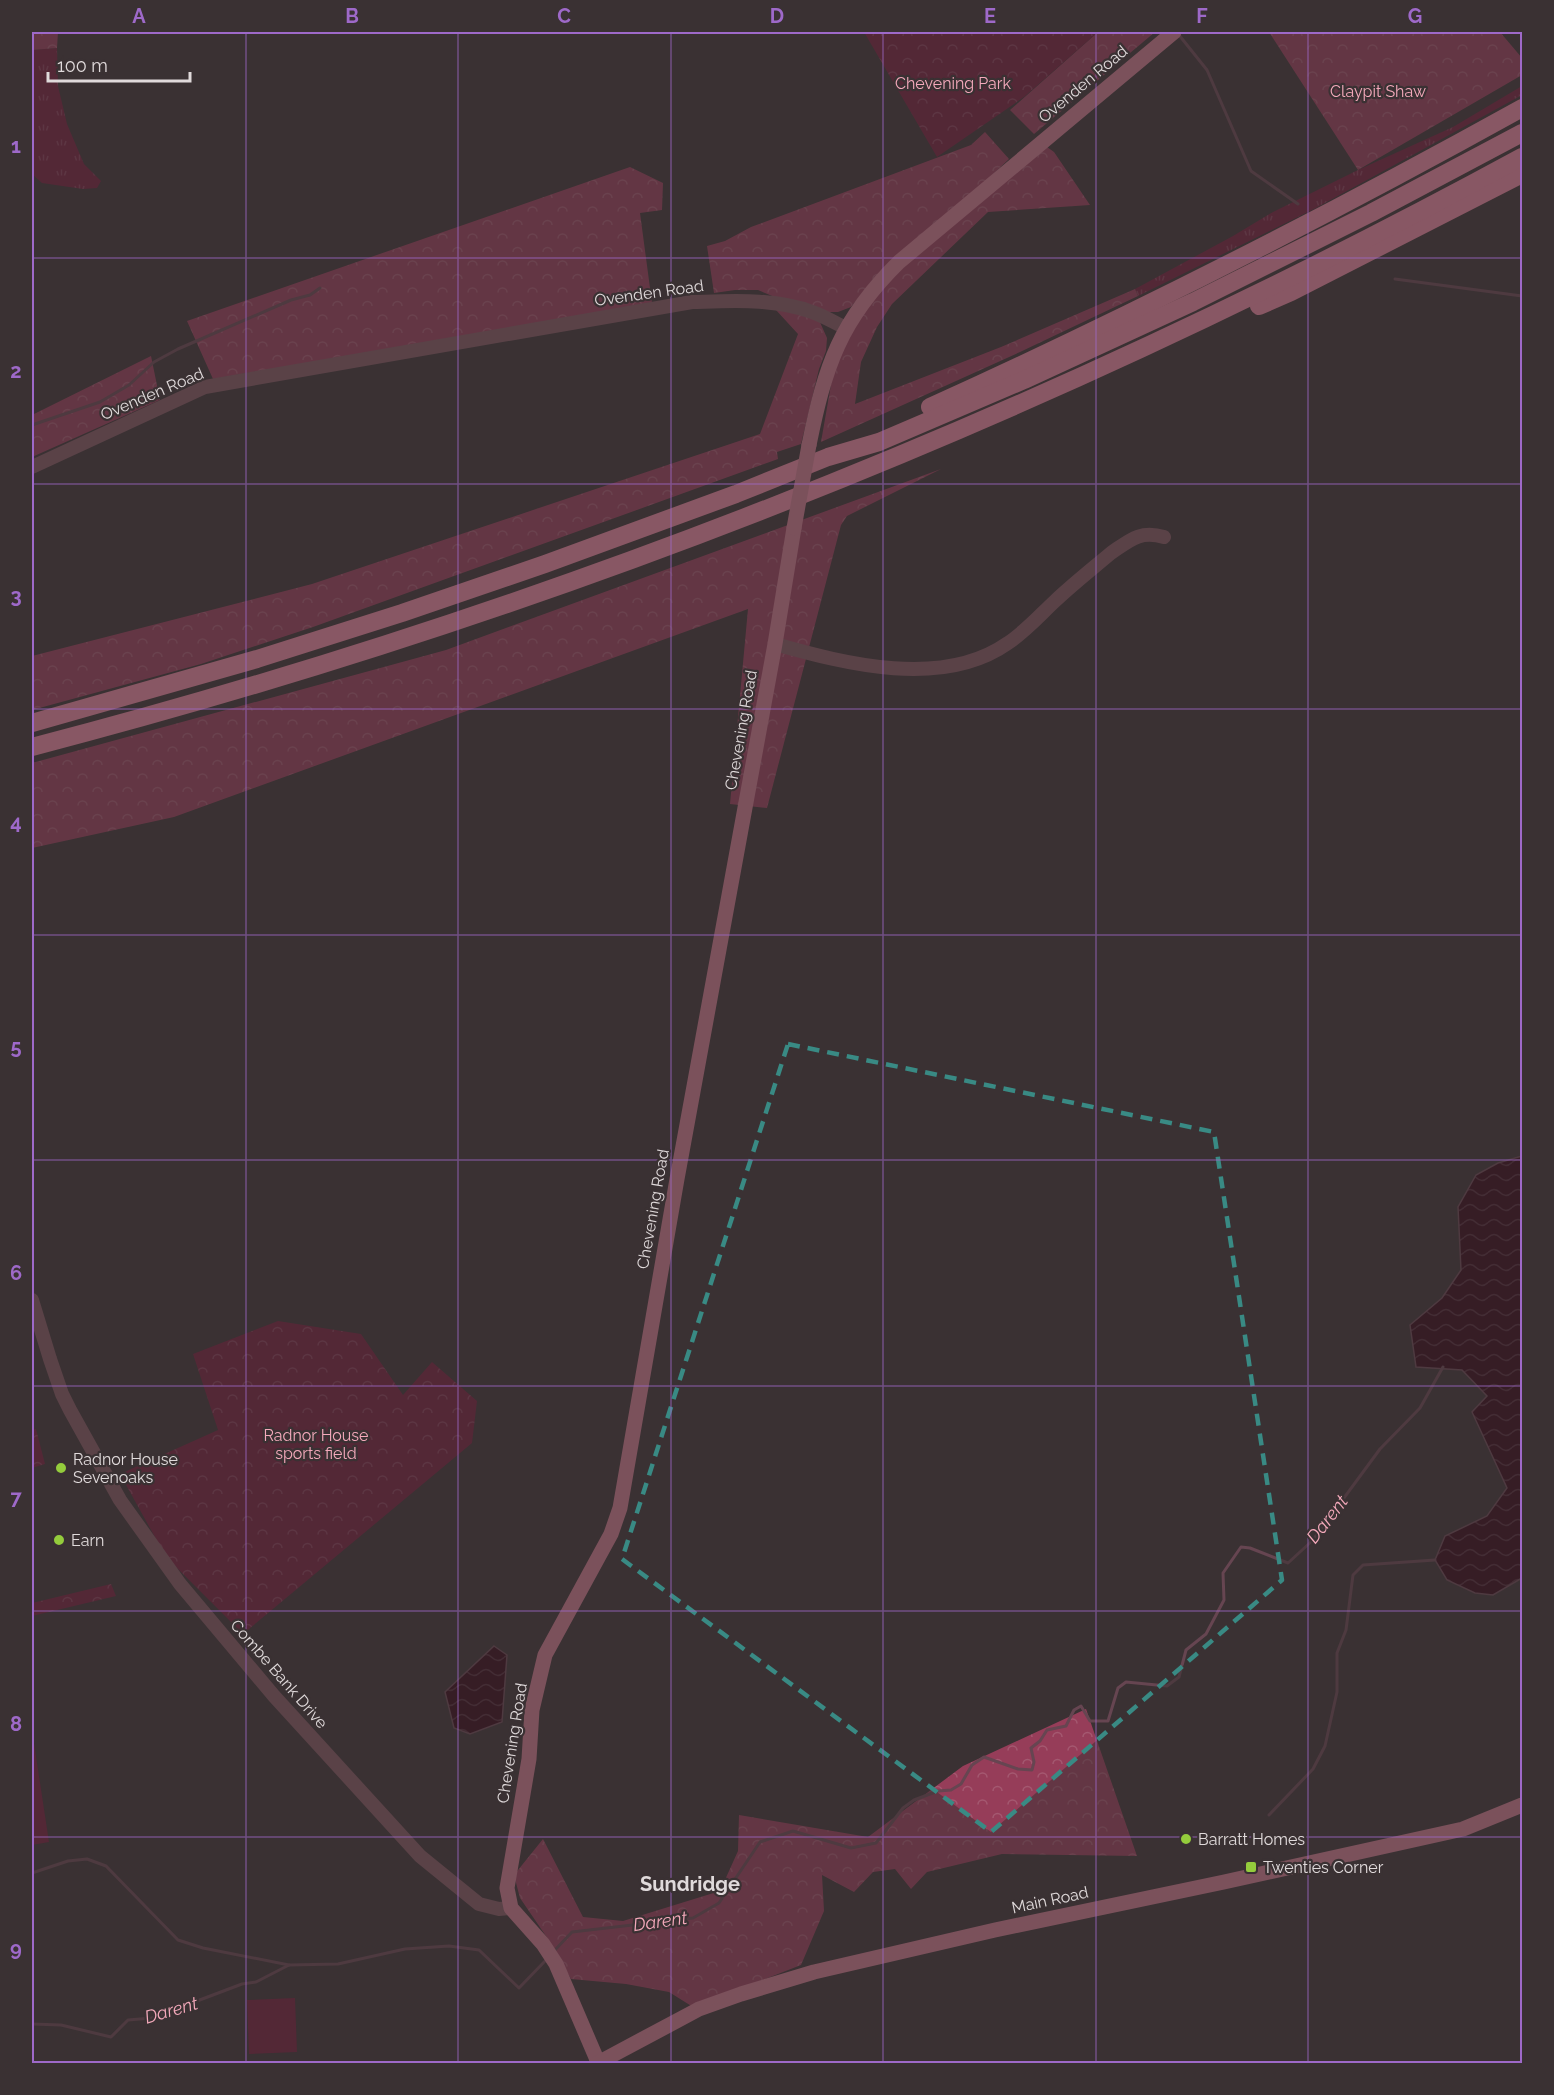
<svg xmlns="http://www.w3.org/2000/svg" width="1554" height="2095" viewBox="0 0 1554 2095" font-family="Raleway,sans-serif">
<style>
.grass{fill:url(#grass-tufts)}
.forest{fill:url(#forest-crowns)}
.park{fill:url(#park-crowns)}
.pitch{fill:#721d3b}
.water{fill:url(#water-waves);stroke:#664551;stroke-width:1.5}
.lines{fill:none;stroke-linecap:round;stroke-linejoin:round}
.stream{stroke:#664551;stroke-width:3}
.minor{stroke:#805761;stroke-width:14}
.major{stroke:#c9788d;stroke-width:15}
.highway{stroke:#e6859f;stroke-width:18}
.major-bridge{stroke:#c9788d;stroke-width:15}
.marked{fill:none;stroke:#398a84;stroke-width:4.5;stroke-dasharray:12 8;stroke-linejoin:round}
.grid{fill:none;stroke:#9e69c9;stroke-width:1.5;stroke-opacity:0.55}
.poi-dot{fill:#94cc3c;stroke:#3a3133;stroke-width:2}
.labels{text-anchor:middle;dominant-baseline:central;stroke-width:4.5;stroke-linejoin:round;paint-order:stroke}
.park-label{font-size:16px;fill:#f4a9bb;stroke:#3a3133}
.street-label{font-size:16px;fill:#e0dadb;stroke:#3a3133}
.poi-label{font-size:16px;fill:#e0dadb;stroke:#3a3133;text-anchor:start}
.water-label{font-size:18px;font-style:italic;fill:#f4a9bb;stroke:#3a3133}
.quarter-label{font-size:20px;font-weight:bold;fill:#e0dadb;stroke:#3a3133}
.neatline{fill:none;stroke:#9e69c9;stroke-width:2}
.grid-label{font-size:20px;text-anchor:middle;font-weight:bold;fill:#9e69c9}
</style>
<defs>
<pattern id="grass-tufts" width="24" height="20" patternUnits="userSpaceOnUse" patternTransform="scale(1.5)"><rect width="24" height="20" fill="#721d3b"/><path d="M3 7l-1-3M5 7V3M7 7l1-3M15 17l-1-3M17 17v-4M19 17l1-3" fill="none" stroke="#863d57"/></pattern>
<pattern id="forest-crowns" width="20" height="18" patternUnits="userSpaceOnUse" patternTransform="scale(1.5)"><rect width="20" height="18" fill="#963d59"/><path d="M2 6a3 3 0 1 1 6 0M12 15a3 3 0 1 1 6 0" fill="none" stroke="#a45870"/></pattern>
<pattern id="park-crowns" width="20" height="18" patternUnits="userSpaceOnUse" patternTransform="scale(1.5)"><rect width="20" height="18" fill="#721d3b"/><path d="M2 6a3 3 0 1 1 6 0M12 15a3 3 0 1 1 6 0" fill="none" stroke="#863d57"/></pattern>
<pattern id="water-waves" width="16" height="10" patternUnits="userSpaceOnUse" patternTransform="scale(1.5)"><rect width="16" height="10" fill="#320516"/><path d="M0 5q4-4 8 0t8 0" fill="none" stroke="#4f2937"/></pattern>
</defs>
<rect width="100%" height="100%" fill="#3a3133"/>
<g class="grass">
<polygon points="57,48 58,86 67,124 84,164 101,181 97,188 83,189 42,183 32,174 32,50"/>
<polygon points="1522,86 1522,95 1314,209 1138,296 1135,289 1233,236 1273,212 1358,170 1453,127"/>
</g>
<g class="forest">
<polygon points="32,32 58,32 57,48 32,50"/>
<polygon points="1098,32 1155,32 1034,134 1010,110"/>
<polygon points="1269,32 1500,32 1522,58 1522,75 1358,170"/>
<polygon points="985,132 1009,159 970,196 874,278 851,307 838,312 827,312 777,298 758,290 735,290 714,293 707,246 725,241 751,227 971,145"/>
<polygon points="1047,147 1054,152 1090,205 988,212 892,304 877,327 861,362 855,404 1001,347 1135,289 1138,296 1020,352 821,442 832,379 840,354 860,317 882,288 910,261"/>
<polygon points="630,167 663,183 662,210 640,213 652,303 213,379 187,321"/>
<polygon points="776,310 808,314 819,320 827,338 826,351 819,369 801,444 777,452 778,459 313,627 201,664 32,710 32,656 312,584 760,434 798,334"/>
<polygon points="151,356 160,400 32,457 32,415"/>
<polygon points="941,469 847,516 841,525 767,808 730,804 748,609 174,817 32,848 32,763 446,650"/>
<polygon points="1086,1709 1137,1856 1002,1854 927,1872 911,1889 895,1869 873,1872 854,1892 822,1875 824,1911 801,1965 693,2007 669,1992 626,1984 571,1979 548,1939 520,1898 514,1875 543,1839 583,1917 623,1921 720,1891 738,1851 739,1815 868,1837 963,1766"/>
</g>
<g class="park">
<polygon points="864,32 1098,32 1024,97 937,157"/>
<polygon points="278,1321 361,1334 403,1395 432,1362 477,1401 472,1443 243,1634 166,1557 120,1474 218,1430 193,1354"/>
<polygon points="36,1429 45,1464 32,1468 32,1430"/>
<polygon points="111,1584 116,1596 32,1616 32,1603"/>
</g>
<g class="pitch">
<polygon points="32,1730 49,1842 32,1845"/>
<polygon points="295,1998 297,2052 249,2054 247,2000"/>
</g>
<g class="water">
<polygon points="1522,1156 1522,1578 1493,1595 1475,1593 1447,1580 1435,1560 1445,1536 1487,1516 1507,1488 1472,1412 1487,1396 1462,1370 1416,1367 1410,1325 1442,1298 1461,1270 1458,1207 1476,1175 1498,1163"/>
<polygon points="494,1646 507,1655 502,1722 470,1734 454,1728 445,1692"/>
</g>
<g class="lines">
<g class="stream">
<polyline points="1179,35 1207,70 1251,171 1298,204"/>
<polyline points="1395,279 1522,296"/>
<polyline points="32,425 100,402 129,385 154,362 178,349 291,300 310,295 320,288"/>
<polyline points="1269,1815 1313,1769 1325,1746 1337,1692 1337,1653 1346,1630 1353,1575 1363,1565 1435,1560"/>
<polyline points="32,1873 68,1861 87,1859 106,1866 178,1940 203,1948 289,1965"/>
<polyline points="554,1951 572,1932 693,1918 719,1903 760,1842 793,1831 851,1848 876,1843 903,1808 914,1800 938,1791 951,1790 961,1784 972,1765 984,1757 1018,1769 1032,1770 1034,1762 1031,1748 1040,1741 1047,1730 1066,1726 1074,1710 1081,1706 1090,1721 1108,1721 1118,1688 1126,1682 1167,1686 1179,1677 1186,1650 1206,1634 1224,1600 1223,1573 1241,1547 1250,1548 1288,1563 1313,1540 1380,1449 1420,1408 1443,1367"/>
<polyline points="32,2024 61,2025 111,2037 128,2020 152,2018 242,1984 256,1982 289,1965 338,1964 405,1949 449,1946 479,1950 519,1988 546,1960"/>
</g>
<g class="minor">
<path d="M32,467L205,387L692,302C732,301 775,298 812,312C824,316 835,323 846,328"/>
<path d="M775,644C846,664 943,689 1008,643C1026,631 1040,615 1055,601C1073,584 1092,569 1111,553C1130,540 1140,530 1164,537"/>
<polyline points="32,1300 50,1359 62,1394 70,1410 120,1500 180,1584 274,1696 420,1856 479,1904 499,1909 511,1908"/>
</g>
<g class="major">
<path d="M809,445C825,366 840,320 899,262L1174,32"/>
<polyline points="598,2062 556,1964 543,1944 511,1908 507,1888 529,1759 532,1710 545,1655 611,1534 620,1508 677,1179 775,644 794,528"/>
<polyline points="596,2064 699,2009 741,1994 814,1972 995,1930 1224,1882 1463,1829 1522,1805"/>
</g>
<g class="highway">
<polyline points="1259,306 1291,292 1522,174"/>
<path d="M930,407C1131,316 1329,215 1522,108"/>
<polyline points="32,723 257,659 402,613 545,564 736,494 828,457 879,442 1024,380 1193,302 1371,213 1522,133"/>
<path d="M32,747C551,612 1051,413 1522,157"/>
</g>
<polyline class="major-bridge" points="794,528 809,445"/>
</g>
<path d="M0 0H1554V2095H0ZM788,1044L1214,1132L1282,1580L991,1832L622,1559Z" fill="#3a3133" fill-opacity=".55" fill-rule="evenodd"/>
<path class="marked" d="M788,1044L1214,1132L1282,1580L991,1832L622,1559Z"/>
<path class="grid" d="M246,32V2064M458,32V2064M671,32V2064M883,32V2064M1096,32V2064M1308,32V2064M32,258H1522M32,484H1522M32,709H1522M32,935H1522M32,1160H1522M32,1386H1522M32,1611H1522M32,1837H1522"/>
<g class="poi-dot">
<circle cx="61" cy="1468" r="6"/>
<circle cx="59" cy="1540" r="6"/>
<circle cx="1186" cy="1839" r="6"/>
<rect x="1245" y="1861" width="12" height="12" rx="3"/>
</g>
<g class="labels">
<g class="park-label">
<text x="953" y="83">Chevening Park</text>
<text x="1378" y="91">Claypit Shaw</text>
<text x="316" y="1435">Radnor House<tspan x="316" dy="18">sports field</tspan></text>
</g>
<g class="street-label">
<text transform="translate(1083 84) rotate(-40)">Ovenden Road</text>
<text transform="translate(649 293) rotate(-8)">Ovenden Road</text>
<text transform="translate(152 394) rotate(-23)">Ovenden Road</text>
<text transform="translate(741 730) rotate(-80)">Chevening Road</text>
<text transform="translate(653 1209) rotate(-80)">Chevening Road</text>
<text transform="translate(279 1674) rotate(49)">Combe Bank Drive</text>
<text transform="translate(512 1743) rotate(-81)">Chevening Road</text>
<text transform="translate(1050 1900) rotate(-12)">Main Road</text>
</g>
<g class="poi-label">
<text x="73" y="1459">Radnor House<tspan x="73" dy="18">Sevenoaks</tspan></text>
<text x="71" y="1540">Earn</text>
<text x="1198" y="1839">Barratt Homes</text>
<text x="1263" y="1867">Twenties Corner</text>
</g>
<g class="water-label">
<text transform="translate(1327 1519) rotate(-52)">Darent</text>
<text transform="translate(660 1921) rotate(-8)">Darent</text>
<text transform="translate(171 2010) rotate(-16)">Darent</text>
</g>
<g class="quarter-label">
<text x="690" y="1884">Sundridge</text>
</g>
</g>
<rect width="1554" height="2095" fill="none" stroke="#3a3133" stroke-width="66"/>
<path d="M48 72v9h142v-9" fill="none" stroke="#e0dadb" stroke-width="3"/>
<text x="57" y="72" font-size="18" fill="#e0dadb" stroke="#3a3133" stroke-width="4.5" paint-order="stroke">100 m</text>
<rect x="33" y="33" width="1488" height="2029" class="neatline"/>
<g class="grid-label">
<text x="139" y="23">A</text>
<text x="352" y="23">B</text>
<text x="564" y="23">C</text>
<text x="777" y="23">D</text>
<text x="990" y="23">E</text>
<text x="1202" y="23">F</text>
<text x="1415" y="23">G</text>
<text x="16" y="153">1</text>
<text x="16" y="378">2</text>
<text x="16" y="603">3</text>
<text x="16" y="829">4</text>
<text x="16" y="1054">5</text>
<text x="16" y="1280">6</text>
<text x="16" y="1505">7</text>
<text x="16" y="1731">8</text>
<text x="16" y="1956">9</text>
</g>
</svg>
